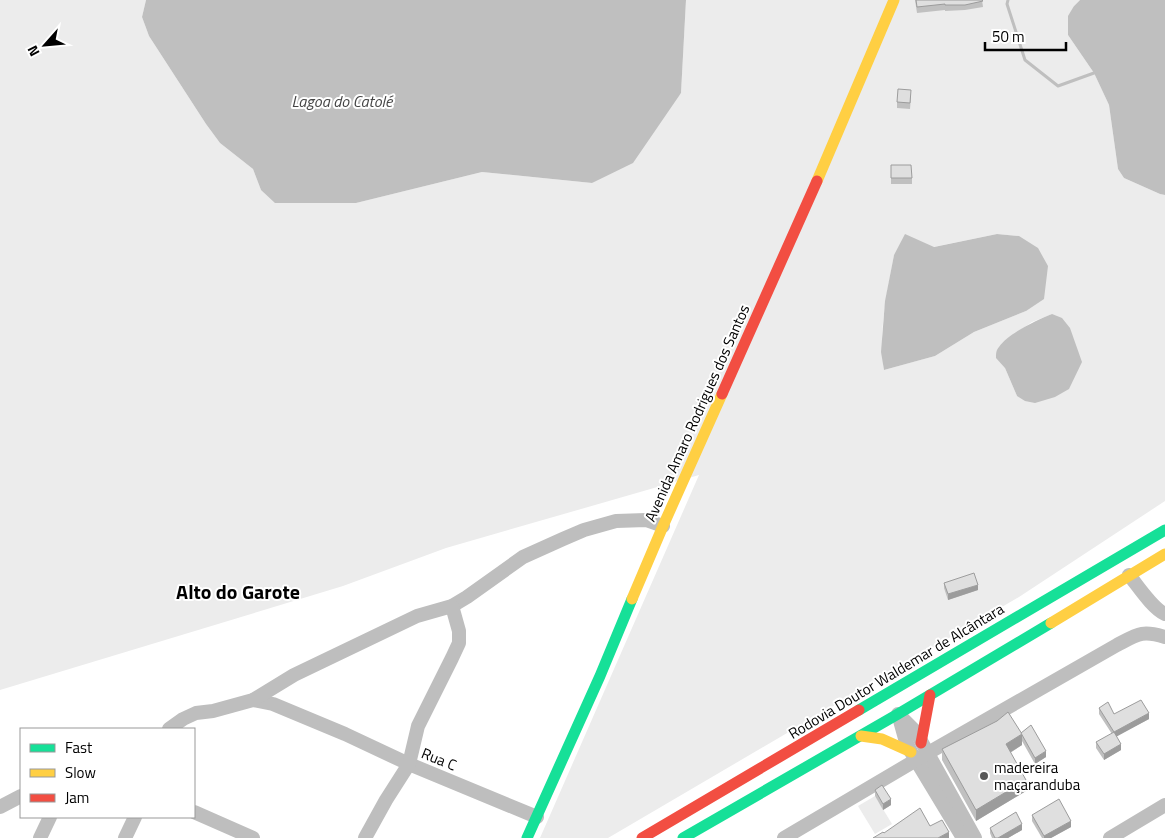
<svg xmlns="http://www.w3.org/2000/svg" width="1165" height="838" viewBox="0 0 1165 838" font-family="'Titillium Web',sans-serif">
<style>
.green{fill:#ececec;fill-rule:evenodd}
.water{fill:#bfbfbf}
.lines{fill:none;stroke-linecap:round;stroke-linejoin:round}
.stream{stroke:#bfbfbf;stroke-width:3}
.street{stroke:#bebebe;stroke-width:14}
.fast{stroke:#16e098;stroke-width:11}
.slow{stroke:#ffcf43;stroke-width:11}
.jam{stroke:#f24e42;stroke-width:11}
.wall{fill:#c0c0c0}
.shaded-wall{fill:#9c9c9c}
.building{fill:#dfdfdf;stroke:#9c9c9c}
.poi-dot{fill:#595959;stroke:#fff;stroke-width:2}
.labels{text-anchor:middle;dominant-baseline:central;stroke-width:4;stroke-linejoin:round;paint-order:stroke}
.street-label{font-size:15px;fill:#000;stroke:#fff}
.poi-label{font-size:15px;fill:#000;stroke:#fff;text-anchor:start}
.water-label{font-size:16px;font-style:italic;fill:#444;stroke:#fff}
.district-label{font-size:20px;font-weight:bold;fill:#000;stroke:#fff}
</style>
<rect width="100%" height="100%" fill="#fff"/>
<g class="green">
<path d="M0,0H146L142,17L149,36L206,124L220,143L253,169L261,190L356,203L482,172L592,183L681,93L686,0H1080L1074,6L1068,35L1094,73L1109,105L1118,169L1124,178L1160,194L1165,195V501L1019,597L608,838H540L699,475L446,548L343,586L0,690ZM997,234L1019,236L1026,311L974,332L935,356L884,370C878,332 887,292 894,255ZM1052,314L1017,396L1005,368L1006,340L1032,322Z"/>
<polygon points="875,796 892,824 875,834 858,806"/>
</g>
<g class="water">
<polygon points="146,0 686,0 681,93 633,163 592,183 482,172 356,203 275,203 261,190 253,169 220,143 206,124 149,36 142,17"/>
<polygon points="1080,0 1165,0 1165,195 1160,194 1124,178 1118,169 1109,105 1094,73 1068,35 1068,16 1074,6"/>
<polygon points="905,234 934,247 997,234 1019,236 1038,248 1048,266 1044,299 1026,311 974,332 935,356 884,370 881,352 885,301 894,255"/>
<path d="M1052,314L1062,318L1070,328L1082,362L1069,389L1055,397L1035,403L1025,401L1017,396L1005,368L996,358C996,354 996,350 999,347C1009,333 1037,320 1052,314Z"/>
</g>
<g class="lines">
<polyline class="stream" points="1008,0 1007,4 1025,60 1058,86 1094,73"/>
<g class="street">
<path d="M1129,575C1138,586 1153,609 1165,614"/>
<polyline points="253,700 273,704 345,734 409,764 537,817"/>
<polyline points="898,714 916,732 975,838"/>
<polyline points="899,717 906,742 911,752 963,838"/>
<polyline points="169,729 183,719 196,713 213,711 253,700 294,675 417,616 452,606 467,597 523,557 563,539 584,530 616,521 646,520 663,526"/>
<polyline points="0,807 21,796"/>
<polyline points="194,812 253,838"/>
<polyline points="40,838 50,817"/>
<polyline points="125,838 135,817"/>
<polyline points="365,838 386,800 409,764 418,726 452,658 459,643 459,631 452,606"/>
<path d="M784,838L928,753L1117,645C1138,634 1142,630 1165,637"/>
<polyline points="1110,838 1165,805"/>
</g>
<g class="fast">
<polyline points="859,710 1165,530"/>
<polyline points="527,838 600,676 632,599"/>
<polyline points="683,838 898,714 1051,623"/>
</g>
<g class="slow">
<polyline points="817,181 894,0"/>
<polyline points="632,599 663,526 722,394"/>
<polyline points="1051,623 1165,554"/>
<polyline points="861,736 882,739 911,752"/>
</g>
<g class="jam">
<polyline points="722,394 817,181"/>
<polyline points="921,743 930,695"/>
<polyline points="642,838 859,710"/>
</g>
</g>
<g class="wall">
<polygon points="915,0 982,0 983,7 965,10 945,11 945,10 917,13"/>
<polygon points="911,96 910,109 897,108 897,102"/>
<polygon points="891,165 912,178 912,184 891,184"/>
<polygon points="944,583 978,590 948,600 944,588"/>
<polygon points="1099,708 1114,714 1149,719 1116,736 1121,750 1104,760 1096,748 1096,742 1112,734 1099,714"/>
<polygon points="1021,733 1046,757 1035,764 1022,741 1022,745 1010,753 1026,791 976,821 942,760 942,749"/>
<polygon points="875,790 891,805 883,810 875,796"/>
<polygon points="1032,815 1071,827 1051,838 1042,838 1032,821"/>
<polygon points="990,828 1022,830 1008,838 992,838 990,833"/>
</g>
<g class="shaded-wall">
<polygon points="978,585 978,590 948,600 948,594"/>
<polygon points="1149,713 1149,719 1114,738 1114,732"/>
<polygon points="1022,734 1022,745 1006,755 1006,744"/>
<polygon points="1121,744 1121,750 1104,760 1104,754"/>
<polygon points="1046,751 1046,757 1035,764 1035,758"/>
<polygon points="1026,780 1026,791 976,821 976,810"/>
<polygon points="891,799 891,805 883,810 883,804"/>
<polygon points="1071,821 1071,827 1051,838 1044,838 1044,836"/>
<polygon points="1022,824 1022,830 1008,838 998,838"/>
<polygon points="949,832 949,838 938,838"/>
</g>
<g class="building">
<polygon points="916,0 982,0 983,1 965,5 945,5 945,4 917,7"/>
<polygon points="898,89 911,90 910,103 897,102"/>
<polygon points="891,165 911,165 912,178 891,178"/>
<polygon points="974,573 978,585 948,594 944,583"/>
<polygon points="1141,700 1149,713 1114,732 1099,708 1108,702 1114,714"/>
<polygon points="1008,712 1022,734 1006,744 1026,780 976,810 942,749 997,721"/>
<polygon points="1031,725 1046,751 1035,758 1021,733"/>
<polygon points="1114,732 1121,744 1104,754 1096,742"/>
<polygon points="882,785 891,799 883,804 875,790"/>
<polygon points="1059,799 1071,821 1044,836 1032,815"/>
<polygon points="920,808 930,826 942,820 949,832 938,838 873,838 883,832 884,833"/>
<polygon points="1016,812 1022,824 998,838 995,838 990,828"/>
</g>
<circle class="poi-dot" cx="984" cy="776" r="5"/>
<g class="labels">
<g class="street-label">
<text transform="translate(697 413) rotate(-66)">Avenida Amaro Rodrigues dos Santos</text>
<text transform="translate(896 671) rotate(-31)">Rodovia Doutor Waldemar de Alcântara</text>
<text transform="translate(439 759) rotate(22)">Rua C</text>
</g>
<g class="poi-label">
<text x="994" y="767">madereira<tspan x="994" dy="17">maçaranduba</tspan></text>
</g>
<g class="water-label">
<text x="342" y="101">Lagoa do Catolé</text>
</g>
<g class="district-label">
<text x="238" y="591">Alto do Garote</text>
</g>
</g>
<rect x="20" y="728" width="175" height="90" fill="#ffffff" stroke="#999999"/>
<rect x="30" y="744" width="25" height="8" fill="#16e098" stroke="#999999"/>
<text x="65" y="753" font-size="15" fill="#000000">Fast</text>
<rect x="30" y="769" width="25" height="8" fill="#ffcf43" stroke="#999999"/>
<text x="65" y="778" font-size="15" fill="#000000">Slow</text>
<rect x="30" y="794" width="25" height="8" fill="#f24e42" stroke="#999999"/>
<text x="65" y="803" font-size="15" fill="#000000">Jam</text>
<g transform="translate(45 45) rotate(243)" stroke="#ffffff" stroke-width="4" paint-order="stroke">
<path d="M0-4L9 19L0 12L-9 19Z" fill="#000000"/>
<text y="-8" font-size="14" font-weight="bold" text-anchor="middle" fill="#000000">N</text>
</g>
<path d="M985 42v8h81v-8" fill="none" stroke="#000000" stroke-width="2.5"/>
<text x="992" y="42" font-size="15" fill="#000000" stroke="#ffffff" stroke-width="4" paint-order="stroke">50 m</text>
</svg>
